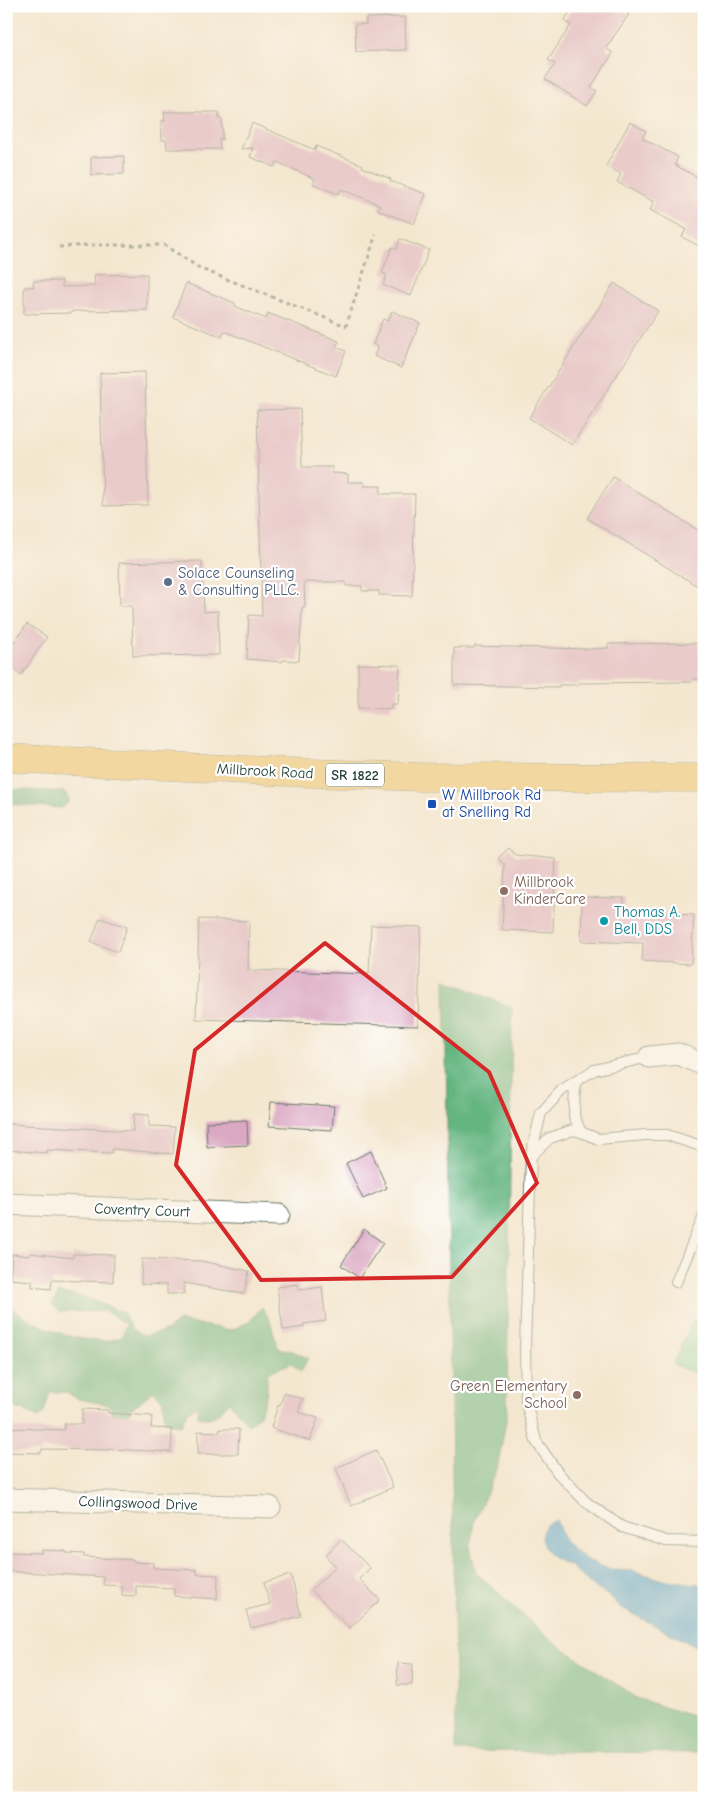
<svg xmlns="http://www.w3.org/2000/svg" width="710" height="1804" viewBox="0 0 710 1804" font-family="'Comic Neue',sans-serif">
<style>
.green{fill:#7cd397;stroke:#4e8866}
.forest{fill:#65b580;stroke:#42795a}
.water{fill:#59a7d3;stroke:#3c7284}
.building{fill:#dba8c3}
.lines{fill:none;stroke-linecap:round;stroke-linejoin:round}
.lane-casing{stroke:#6a786b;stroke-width:12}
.street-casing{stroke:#6a786b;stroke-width:23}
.primary-casing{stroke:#6a786b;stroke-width:29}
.path{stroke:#6a786b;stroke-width:3;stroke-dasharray:4 4;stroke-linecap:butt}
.lane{stroke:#fff;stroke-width:10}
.street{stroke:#fff;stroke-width:21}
.primary{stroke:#f0c469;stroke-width:28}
.marked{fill:none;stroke:#d62828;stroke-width:4;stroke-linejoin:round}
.service-dot{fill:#5c6f8a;stroke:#fff;stroke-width:2}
.transit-dot{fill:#1a4fb4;stroke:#fff;stroke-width:2}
.education-dot{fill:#8d6e63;stroke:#fff;stroke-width:2}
.culture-dot{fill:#0f9aa8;stroke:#fff;stroke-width:2}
.labels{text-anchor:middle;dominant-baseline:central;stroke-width:4.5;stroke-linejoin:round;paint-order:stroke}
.shield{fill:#fff;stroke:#627771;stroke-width:1}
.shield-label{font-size:14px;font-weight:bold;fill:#1f3d34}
.service-label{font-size:15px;fill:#4e5e75;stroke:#fff;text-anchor:start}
.street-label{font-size:15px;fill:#1f3d34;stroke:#fff}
.transit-label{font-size:15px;fill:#164399;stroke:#fff;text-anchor:start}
.education-label{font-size:15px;fill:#785e54;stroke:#fff;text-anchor:start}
.culture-label{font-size:15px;fill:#0d838f;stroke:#fff;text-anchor:start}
</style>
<rect width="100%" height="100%" fill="#fff"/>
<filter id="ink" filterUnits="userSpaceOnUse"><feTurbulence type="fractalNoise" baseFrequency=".02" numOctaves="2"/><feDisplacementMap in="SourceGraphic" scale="10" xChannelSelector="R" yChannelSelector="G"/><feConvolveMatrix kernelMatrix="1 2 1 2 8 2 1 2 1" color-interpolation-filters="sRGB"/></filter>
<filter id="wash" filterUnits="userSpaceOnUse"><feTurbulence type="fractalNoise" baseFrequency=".0096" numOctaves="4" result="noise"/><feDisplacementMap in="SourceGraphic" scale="20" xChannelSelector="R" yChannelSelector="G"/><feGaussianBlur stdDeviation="1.12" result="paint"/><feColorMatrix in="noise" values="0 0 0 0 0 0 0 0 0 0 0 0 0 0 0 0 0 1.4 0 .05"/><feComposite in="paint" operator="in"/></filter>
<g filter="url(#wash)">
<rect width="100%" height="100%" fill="#f4e7d0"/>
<polygon class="green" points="693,1320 704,1324 704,1377 673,1364"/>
<g class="forest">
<polygon points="6,789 65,792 70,801 62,808 6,804"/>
<polygon points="445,979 512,1008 507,1416 497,1469 474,1522 470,1547 476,1573 552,1641 637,1698 692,1716 704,1716 704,1753 456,1751"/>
<path d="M59,1293L81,1296L124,1313L132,1329L145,1336L168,1330L179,1321L231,1330L249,1322L262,1307L270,1320L278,1348L292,1351L308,1358L301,1372L291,1363L267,1373V1392L260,1415L248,1425L229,1402C218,1413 215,1421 198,1417V1406L187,1411L181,1426L168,1423L164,1419L163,1401L154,1391L132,1408L125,1421L116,1423L109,1405L78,1399L66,1392H50L44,1413L38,1418L9,1404L6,1412V1304C31,1324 71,1341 103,1341C109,1341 116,1339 122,1337L126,1324L105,1311L60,1312L52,1305Z"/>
</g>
<polygon class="water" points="556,1520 564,1541 585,1559 600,1566 614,1570 634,1571 660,1579 704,1585 704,1651 620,1607 612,1598 593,1586 570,1566 552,1557 545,1548 541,1539 543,1530 546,1525"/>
<g id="blocks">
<g class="building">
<polygon points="574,6 618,6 629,14 606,48 613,53 591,87 597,91 587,106 545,79 555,64 548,60 571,25 564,21"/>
<polygon points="405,17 406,50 356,52 355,24 366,24 366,18"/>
<polygon points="164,112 219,112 219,119 222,119 222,140 219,138 220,149 167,149 166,140 162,140 161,121 165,121"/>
<polygon points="630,122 646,131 642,138 678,157 675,165 704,181 704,236 699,246 682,237 686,229 650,210 654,202 617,182 621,174 606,166"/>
<polygon points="252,123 315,150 316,146 363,165 362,167 391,179 390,181 426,194 414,224 378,210 380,205 341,189 338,194 313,184 315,179 277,162 274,167 250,157 253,148 241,149"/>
<polygon points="124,156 124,174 91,175 91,157"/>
<polygon points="400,239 429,250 411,296 383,285 387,275 382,273 392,247 397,249"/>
<polygon points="147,274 147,310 72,311 72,313 24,314 24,287 34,287 33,281 62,281 62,287 95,286 94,275"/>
<polygon points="186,283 235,303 235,306 266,319 268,313 339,341 336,347 346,351 336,376 224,331 222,337 173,317"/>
<polygon points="614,283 658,311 572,445 529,418"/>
<polygon points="392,311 420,323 401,368 374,356 378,347 373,344 383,319 388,321"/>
<polygon points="145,372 148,505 103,506 100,373"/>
<polygon points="300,409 302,467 332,467 332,473 348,474 348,482 364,482 364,486 381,486 380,494 415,494 412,596 379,595 379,591 362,591 362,586 346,586 346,582 304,582 305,607 302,607 299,661 283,660 282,662 247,659 249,615 262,616 257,410"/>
<polygon points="613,477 704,534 704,590 587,518"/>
<polygon points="202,561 204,612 218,611 219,655 133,656 132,606 120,606 119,563"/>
<polygon points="27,624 47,637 21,675 6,664 6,653"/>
<polygon points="704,643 704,679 692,679 692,682 578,683 578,685 559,685 559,687 454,685 454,648 474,648 474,646 588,649 608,648 608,644"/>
<polygon points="358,664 400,665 398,704 391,704 391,709 358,708"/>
<polygon points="509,848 515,855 556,859 553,932 502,930 505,865 498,858"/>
<polygon points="582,897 624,898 624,911 694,915 691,964 642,961 643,943 581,941"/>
<polygon points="100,918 127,927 118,952 91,942"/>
<polygon points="199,919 249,921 248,970 369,974 371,925 421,927 418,1026 196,1019"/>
<polygon points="271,1102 334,1106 332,1130 269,1126"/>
<polygon points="134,1114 149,1115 149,1126 175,1127 173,1154 112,1149 112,1153 47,1150 47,1153 6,1150 8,1124 133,1131"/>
<polygon points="247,1120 248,1145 207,1147 206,1122"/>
<polygon points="371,1151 387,1188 363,1199 346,1163"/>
<polygon points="364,1229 383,1243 359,1278 341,1265"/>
<polygon points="30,1253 73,1258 73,1254 114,1255 113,1282 52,1280 51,1289 32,1287 32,1281 10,1279 12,1254 30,1256"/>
<polygon points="142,1259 201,1261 249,1271 244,1294 184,1283 184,1294 167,1294 167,1285 141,1284"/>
<polygon points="298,1284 299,1290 322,1287 326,1321 303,1324 304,1327 283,1330 277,1287"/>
<polygon points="284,1393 303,1399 298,1412 318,1418 310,1441 271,1428 278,1405 280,1405"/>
<polygon points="82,1409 108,1410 108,1413 152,1416 151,1428 172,1429 171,1452 108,1449 108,1450 42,1449 41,1453 6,1452 6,1430 8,1430 9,1428 64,1430 64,1424 82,1424"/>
<polygon points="220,1429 239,1429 238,1454 198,1454 198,1431 220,1432"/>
<polygon points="376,1450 393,1487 351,1506 336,1468"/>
<polygon points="341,1539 370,1568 359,1579 380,1600 350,1628 311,1590 336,1566 325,1556"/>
<polygon points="42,1550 66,1551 66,1553 84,1554 84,1557 134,1560 134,1562 153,1563 153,1568 197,1570 197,1574 218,1575 217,1599 174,1596 174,1588 136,1586 136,1596 122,1595 122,1586 103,1585 104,1577 6,1571 6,1552 42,1553"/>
<polygon points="291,1575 301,1616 251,1628 246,1610 270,1604 264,1582"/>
<polygon points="398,1663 413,1664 412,1685 397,1685"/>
</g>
</g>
</g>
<g filter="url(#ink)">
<use href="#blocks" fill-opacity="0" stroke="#6a786b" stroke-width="1"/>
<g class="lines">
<defs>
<g id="lane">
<polyline points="649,1057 594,1070 562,1090 541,1113 531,1155 525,1348 526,1402 536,1441 558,1473 586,1502 622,1527 666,1541 704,1542"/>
<polyline points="575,1082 574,1116 581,1132"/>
<polyline points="532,1155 550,1138 573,1130 581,1132 598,1139 646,1135 667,1135 704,1147"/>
<polyline points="676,1282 704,1216"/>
</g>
<g id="street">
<polyline points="649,1057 678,1054 704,1065"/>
<polyline points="6,1204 279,1215"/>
<polyline points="6,1499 270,1507"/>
</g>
<polyline id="primary" points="6,758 287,772 421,777 704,778"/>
</defs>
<use href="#lane" class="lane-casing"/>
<use href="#street" class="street-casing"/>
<use href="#primary" class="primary-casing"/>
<polyline class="path" points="59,247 91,245 164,245 201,269 346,326 376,234"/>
<use href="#lane" class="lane"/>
<use href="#street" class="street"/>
<use href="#primary" class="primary"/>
</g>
</g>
<path d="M0 0H710V1804H0ZM325,943L489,1072L537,1183L452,1277L261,1280L176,1165L195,1050Z" fill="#f4e7d0" fill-opacity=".55" fill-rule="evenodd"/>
<path class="marked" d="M325,943L489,1072L537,1183L452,1277L261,1280L176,1165L195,1050Z"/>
<circle class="service-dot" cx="168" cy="582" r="5"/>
<rect class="transit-dot" x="427" y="799" width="10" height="10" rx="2.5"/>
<g class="education-dot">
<circle cx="504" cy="891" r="5"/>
<circle cx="577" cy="1395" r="5"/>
</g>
<circle class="culture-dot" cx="604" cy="921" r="5"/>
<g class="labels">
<rect class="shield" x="326" y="763.5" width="58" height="23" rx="4"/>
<g class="shield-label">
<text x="355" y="775">SR 1822</text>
</g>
<g class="service-label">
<text x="178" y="573">Solace Counseling<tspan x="178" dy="17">&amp; Consulting PLLC.</tspan></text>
</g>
<g class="street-label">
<text transform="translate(265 771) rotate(3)">Millbrook Road</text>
<text transform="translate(142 1210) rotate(2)">Coventry Court</text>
<text transform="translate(138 1503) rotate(2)">Collingswood Drive</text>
</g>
<g class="transit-label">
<text x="442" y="795">W Millbrook Rd<tspan x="442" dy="17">at Snelling Rd</tspan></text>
</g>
<g class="education-label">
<text x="514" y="882">Millbrook<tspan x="514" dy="17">KinderCare</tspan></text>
<text x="567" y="1386" text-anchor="end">Green Elementary<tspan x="567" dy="17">School</tspan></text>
</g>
<g class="culture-label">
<text x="614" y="912">Thomas A.<tspan x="614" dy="17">Bell, DDS</tspan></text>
</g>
</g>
<rect width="710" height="1804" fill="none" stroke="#fff" stroke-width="25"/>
</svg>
